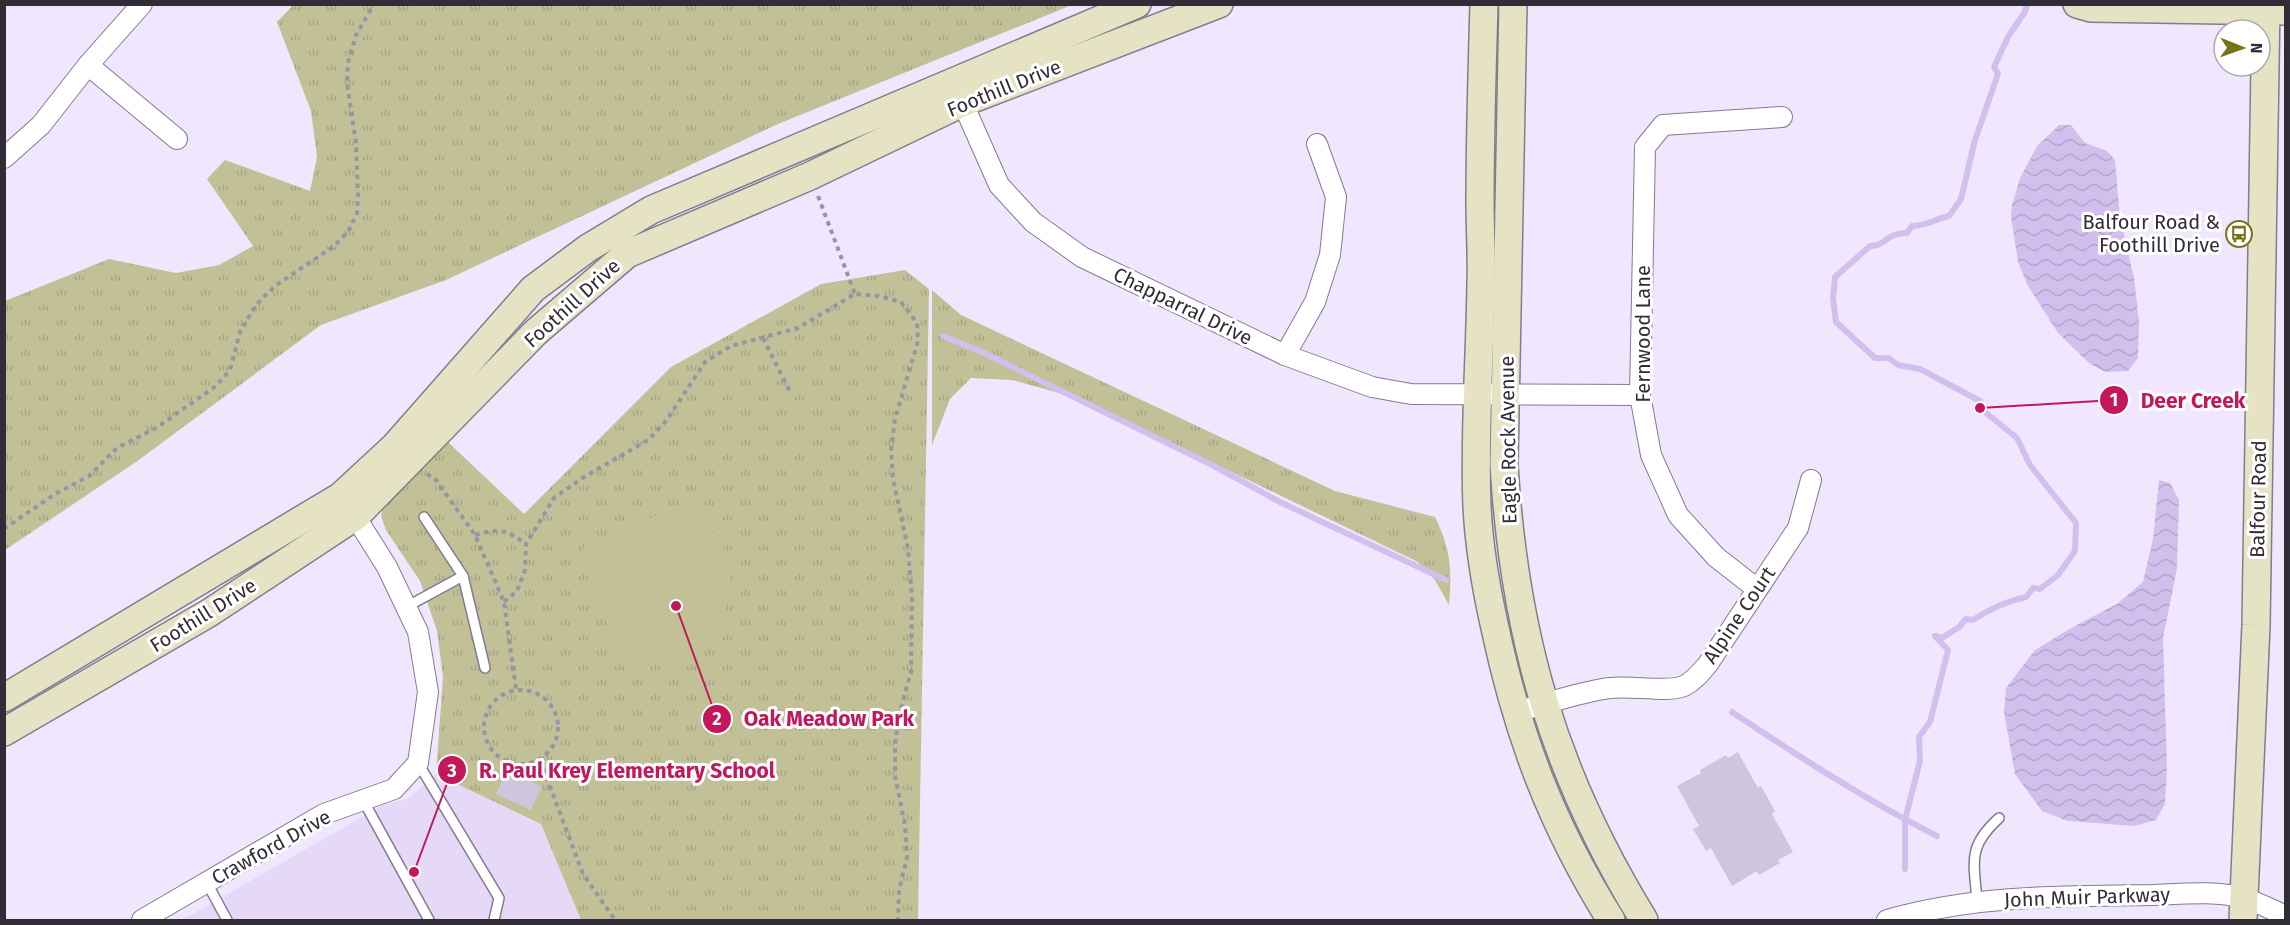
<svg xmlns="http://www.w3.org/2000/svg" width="2290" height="925" viewBox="0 0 2290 925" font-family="'Fira Sans',sans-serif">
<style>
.built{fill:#e5d9f7}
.grass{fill:url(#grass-tufts)}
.pitch{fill:#c2c097}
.water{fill:url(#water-waves)}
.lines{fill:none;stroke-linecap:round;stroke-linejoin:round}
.stream{stroke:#d2bfed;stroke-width:6}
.building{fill:#cec6dc}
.lane-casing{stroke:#837b8f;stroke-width:12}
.street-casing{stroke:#837b8f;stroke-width:22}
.secondary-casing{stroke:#837b8f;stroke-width:30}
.path{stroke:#9a93a4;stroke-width:4;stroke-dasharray:4.5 4.5;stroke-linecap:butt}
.lane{stroke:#fff;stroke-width:9}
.street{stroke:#fff;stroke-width:20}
.secondary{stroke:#e5e3c4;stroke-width:27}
.labels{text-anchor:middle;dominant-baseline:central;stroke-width:6;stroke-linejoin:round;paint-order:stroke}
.street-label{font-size:20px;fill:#312d36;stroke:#fff}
.poi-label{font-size:20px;fill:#312d36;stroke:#fff;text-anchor:end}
.leader{fill:none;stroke:#c2185b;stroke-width:2}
.callout-dot{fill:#c2185b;stroke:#fff;stroke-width:2}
.mark-label{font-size:18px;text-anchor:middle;font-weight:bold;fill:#fff}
.callout-label{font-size:21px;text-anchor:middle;font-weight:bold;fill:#c2185b;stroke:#fff;stroke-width:6;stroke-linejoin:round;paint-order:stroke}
</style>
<defs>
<pattern id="grass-tufts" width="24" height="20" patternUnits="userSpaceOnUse" patternTransform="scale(1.5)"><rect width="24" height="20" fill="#c2c097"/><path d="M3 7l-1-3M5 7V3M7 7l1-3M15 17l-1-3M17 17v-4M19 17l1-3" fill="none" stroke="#a7a583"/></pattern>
<pattern id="water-waves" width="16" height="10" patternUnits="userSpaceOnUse" patternTransform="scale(1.5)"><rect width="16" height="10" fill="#d2bfed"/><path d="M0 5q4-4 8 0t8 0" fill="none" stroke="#b5a4cc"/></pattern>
</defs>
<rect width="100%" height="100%" fill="#f0e7fe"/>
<polygon class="built" points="436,774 541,824 581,920 182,920 383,805 407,799"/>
<g class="grass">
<polygon points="294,4 1072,4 1072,5 778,124 446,280 321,325 136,462 5,550 5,301 109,259 176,273 219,265 253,246 207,179 225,160 310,191 317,157 311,111 277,22"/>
<polygon points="905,270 929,289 918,920 581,920 541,824 436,774 443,677 437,631 420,581 386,530 381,516 384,504 448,442 524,514 671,367 821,284"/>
<path d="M932,290L961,315L1335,491L1435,517C1451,550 1452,569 1449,605L1435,580L1418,562L1188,451L1059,393L1012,380L971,378L950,399L932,445Z"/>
</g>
<polygon class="pitch" points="684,503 704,519 722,544 732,570 728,602 716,630 697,648 671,659 647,665 620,655 582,562 583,549"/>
<g class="water">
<polygon points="2059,125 2071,125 2085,143 2107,151 2115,160 2120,218 2134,278 2139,322 2138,358 2128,371 2105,372 2089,363 2058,333 2028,286 2018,262 2011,217 2012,205 2020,178 2037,146"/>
<polygon points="2159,480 2170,483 2179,500 2177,569 2163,638 2167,768 2165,804 2156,820 2134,826 2068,821 2042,811 2015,774 2004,712 2006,688 2035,650 2071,628 2117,604 2143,582 2153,539"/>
</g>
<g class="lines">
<g class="stream">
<polyline points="943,336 984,353 1212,465 1282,503 1446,580"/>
<path d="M1732,712C1799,757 1866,800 1937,836"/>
<path d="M1905,869V820L1920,761L1919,737L1930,722L1948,650L1935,636L1942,638L1959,627L1966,619L1973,620C1990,609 2006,601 2026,597L2033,588L2040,589L2058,575L2075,551L2076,523L2030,465L2017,438L1980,408V401L1920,369L1898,365L1889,358H1875L1836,322L1833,298L1835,277L1870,246C1886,246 1886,233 1907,233L1912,226C1927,226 1935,219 1949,216L1961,199L1975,140L1998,74L1994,67L2009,35L2025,12L2027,4"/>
</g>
</g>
<g class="building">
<polygon points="1738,752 1758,788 1761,786 1775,811 1772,814 1793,852 1778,860 1780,863 1759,875 1757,871 1732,886 1711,848 1706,851 1693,829 1699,826 1677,786 1701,773 1700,770 1726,755 1728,758"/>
<polygon points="507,770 542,787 531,810 496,794"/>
</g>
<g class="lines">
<defs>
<g id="lane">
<polyline points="424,517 463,576"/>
<polyline points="406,607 463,576 485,668"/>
<polyline points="418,763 499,898 494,920"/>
<polyline points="363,800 429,920"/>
<polyline points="207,883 227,920"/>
<path d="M1977,901C1974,861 1967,847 1999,818"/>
</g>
<g id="street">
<polyline points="88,65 177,139"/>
<polyline points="957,90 999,185 1033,222 1082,257 1285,355 1372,387 1411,394 1640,395"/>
<polyline points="4,158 41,125 88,65 142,4"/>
<polyline points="1285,355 1315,302 1330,255 1336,197 1317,144"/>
<polyline points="1757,589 1716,557 1678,515 1651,455 1640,395 1645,147 1663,125 1782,117"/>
<path d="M1515,712C1547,704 1578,692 1610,688C1631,685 1668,693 1684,686C1694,681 1701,672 1708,664L1798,528L1811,480"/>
<polyline points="142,920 324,814 394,789 418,763 428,692 418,632 387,567 348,505"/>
<path d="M1887,920C1974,895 2062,896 2152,895C2181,894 2215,890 2243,898C2258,902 2272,910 2286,916"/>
</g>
<g id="secondary">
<path d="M1484,4C1482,71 1480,137 1480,203C1480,230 1482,257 1481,284C1480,358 1474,432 1477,506C1479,547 1486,588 1495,628C1518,736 1552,826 1611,920"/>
<path d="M1513,4L1504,464C1514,636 1554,774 1644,920"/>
<polyline points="2077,4 2091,8 2286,11"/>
<polyline points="4,698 341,496 395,446 533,289 588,248 651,210 1137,4"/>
<polyline points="4,732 209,613 356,516 536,332 627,254 810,176 962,103 1219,4"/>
<polyline points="2243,920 2256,625 2266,4"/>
</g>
</defs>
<use href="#lane" class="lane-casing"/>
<use href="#street" class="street-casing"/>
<use href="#secondary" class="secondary-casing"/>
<g class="path">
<polyline points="818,196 855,294"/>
<polyline points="763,338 791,394"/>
<polyline points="427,474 436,480 475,535 504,602 516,689"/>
<polyline points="4,529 55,494 89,476 117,448 156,428 216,386 230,370 240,332 256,305 276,285 333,247 348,232 357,213 358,197 356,143 347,83 348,63 356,35 374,4"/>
<path d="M475,535C500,528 505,529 526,544"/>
<polyline points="504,602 517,591 525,570 526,544 554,498 584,477 648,440 666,421 705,362 731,346 798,328 855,294 879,296 901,302 917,323 918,341 895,419 891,450 893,479 908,549 912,597 911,672 899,715 895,745 895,775 905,825 907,858 899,890 898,920"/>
<circle cx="521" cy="727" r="37"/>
<polyline points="540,760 583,874 615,920"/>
</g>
<use href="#lane" class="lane"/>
<use href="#street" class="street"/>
<use href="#secondary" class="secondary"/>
</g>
<defs>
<symbol id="bus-ring" viewBox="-11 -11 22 22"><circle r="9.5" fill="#fff" stroke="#787315" stroke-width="1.5"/><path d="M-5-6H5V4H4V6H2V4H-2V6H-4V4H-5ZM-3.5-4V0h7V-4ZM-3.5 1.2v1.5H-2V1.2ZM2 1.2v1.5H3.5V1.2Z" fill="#787315"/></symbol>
</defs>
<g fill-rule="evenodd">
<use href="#bus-ring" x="2224" y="219" width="30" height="30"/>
</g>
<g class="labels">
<g class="street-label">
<text transform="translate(1004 88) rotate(-22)">Foothill Drive</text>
<text transform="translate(572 303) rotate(-42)">Foothill Drive</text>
<text transform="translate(1183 306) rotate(26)">Chapparral Drive</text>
<text transform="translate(1643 334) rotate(-90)">Fernwood Lane</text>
<text transform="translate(1508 440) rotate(-91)">Eagle Rock Avenue</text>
<text transform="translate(2258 499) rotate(-89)">Balfour Road</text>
<text transform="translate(203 615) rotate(-32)">Foothill Drive</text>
<text transform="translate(1739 615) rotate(-56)">Alpine Court</text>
<text transform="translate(271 847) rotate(-29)">Crawford Drive</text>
<text transform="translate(2087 897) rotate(-2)">John Muir Parkway</text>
</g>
<g class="poi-label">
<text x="2220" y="222">Balfour Road &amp;<tspan x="2220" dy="23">Foothill Drive</tspan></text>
</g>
</g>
<path class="leader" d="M1980 408L2114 400M676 606L717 719M414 872L452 770"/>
<g class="callout-dot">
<circle cx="1980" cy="408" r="6"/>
<circle cx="676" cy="606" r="6"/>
<circle cx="414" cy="872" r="6"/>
<circle cx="2114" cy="400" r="15"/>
<circle cx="717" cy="719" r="15"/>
<circle cx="452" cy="770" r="15"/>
</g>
<g class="mark-label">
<text x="2114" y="406">1</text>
<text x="717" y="725">2</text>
<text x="452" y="777">3</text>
</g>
<g class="callout-label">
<text x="2193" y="408">Deer Creek</text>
<text x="829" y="726">Oak Meadow Park</text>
<text x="627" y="778">R. Paul Krey Elementary School</text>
</g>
<rect width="2290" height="925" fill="none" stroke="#312d36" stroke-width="12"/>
<g transform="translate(2242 48) rotate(91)"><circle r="28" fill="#ffffff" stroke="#adabaf" stroke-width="1.5"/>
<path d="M0-4.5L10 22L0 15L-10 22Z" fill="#787315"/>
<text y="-9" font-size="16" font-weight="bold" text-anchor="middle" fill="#312d36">N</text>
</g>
</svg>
